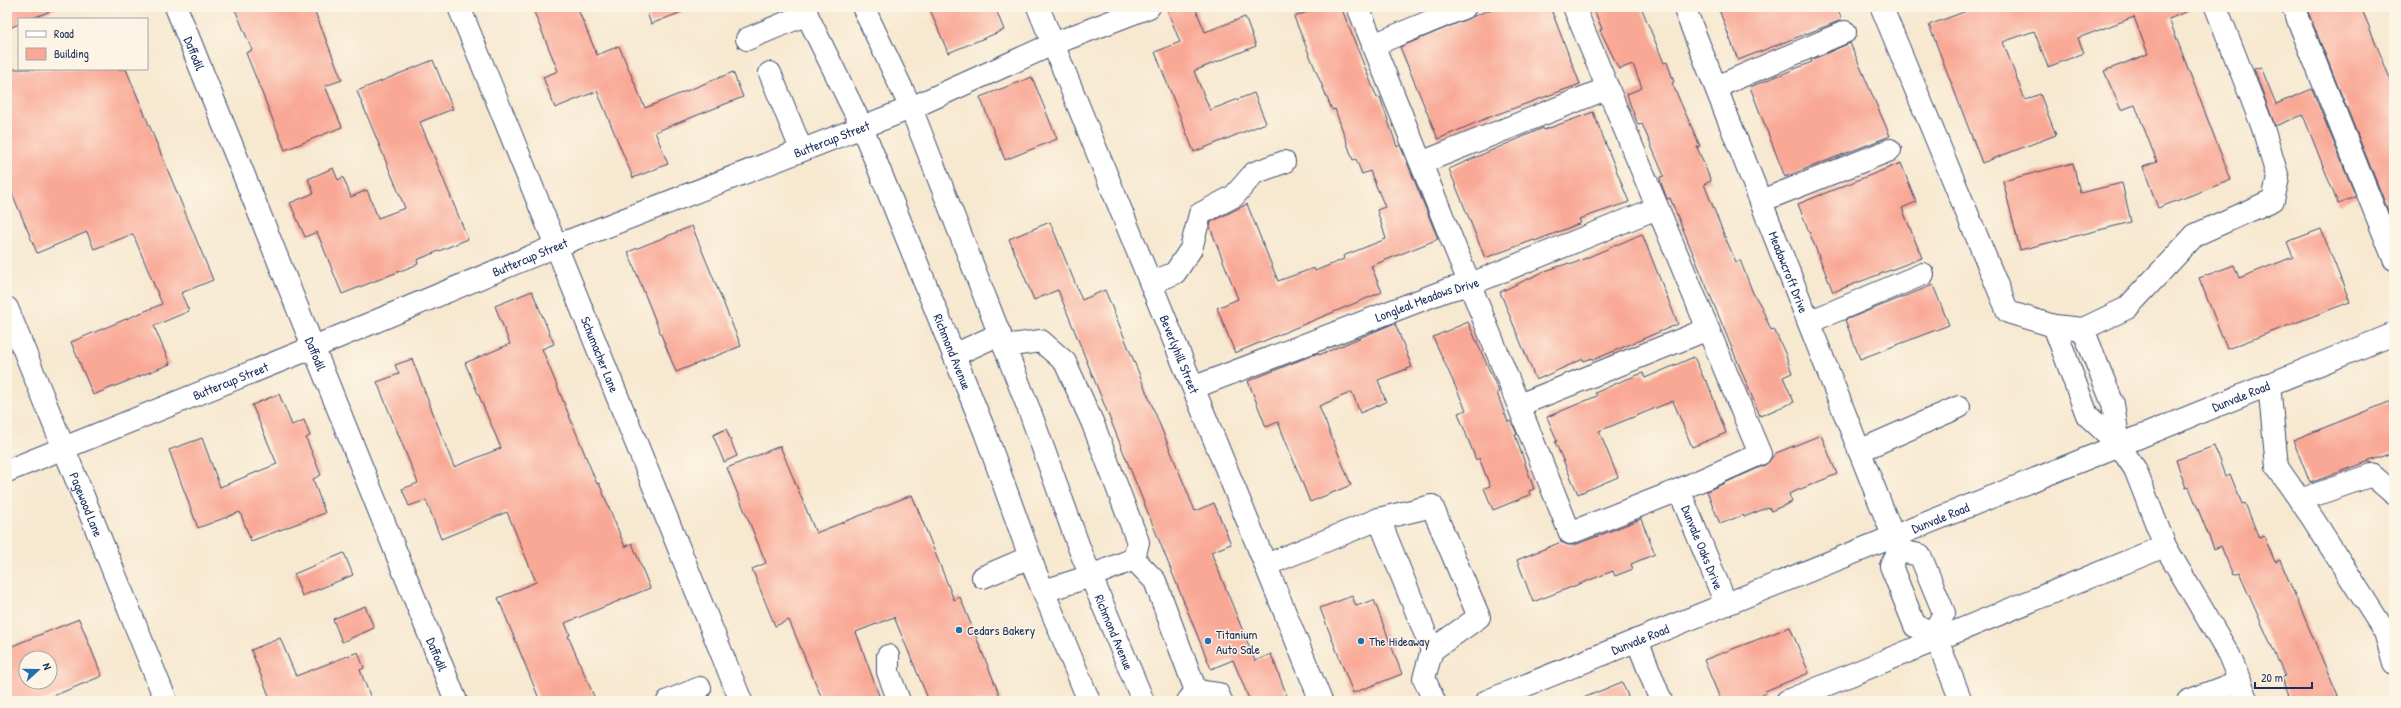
<svg xmlns="http://www.w3.org/2000/svg" width="2401" height="708" viewBox="0 0 2401 708" font-family="'Patrick Hand',sans-serif">
<style>
.building{fill:#f9a896;fill-rule:evenodd}
.lines{fill:none;stroke-linecap:round;stroke-linejoin:round}
.minor-casing{stroke:#3c4b6f;stroke-width:24}
.major-casing{stroke:#3c4b6f;stroke-width:24}
.minor{stroke:#fff;stroke-width:22}
.major{stroke:#fff;stroke-width:22}
.poi-dot{fill:#1f6fb2;stroke:#fcf5e5;stroke-width:1.5}
.labels{text-anchor:middle;dominant-baseline:central;stroke-width:3;stroke-linejoin:round;paint-order:stroke}
.street-label{font-size:13px;fill:#1b2f5e;stroke:#fcf5e5}
.poi-label{font-size:13px;fill:#1b2f5e;stroke:#fcf5e5;text-anchor:start}
</style>
<rect width="100%" height="100%" fill="#fcf5e5"/>
<filter id="ink" filterUnits="userSpaceOnUse"><feTurbulence type="fractalNoise" baseFrequency=".025" numOctaves="2"/><feDisplacementMap in="SourceGraphic" scale="8" xChannelSelector="R" yChannelSelector="G"/><feConvolveMatrix kernelMatrix="1 2 1 2 8 2 1 2 1" color-interpolation-filters="sRGB"/></filter>
<filter id="wash" filterUnits="userSpaceOnUse"><feTurbulence type="fractalNoise" baseFrequency=".012" numOctaves="4" result="noise"/><feDisplacementMap in="SourceGraphic" scale="16" xChannelSelector="R" yChannelSelector="G"/><feGaussianBlur stdDeviation="0.9" result="paint"/><feColorMatrix in="noise" values="0 0 0 0 0 0 0 0 0 0 0 0 0 0 0 0 0 1.4 0 .05"/><feComposite in="paint" operator="in"/></filter>
<g filter="url(#wash)">
<rect width="100%" height="100%" fill="#f7e8d0"/>
<g id="blocks">
<g class="building">
<polygon points="7,7 60,7 31,19 19,19 19,24 7,29"/>
<polygon points="234,7 313,7 342,80 325,86 342,127 285,150 246,53 252,50"/>
<polygon points="532,7 577,7 597,55 619,46 645,108 733,72 743,97 655,132 668,164 633,178 597,91 555,108 543,77 558,71"/>
<polygon points="645,7 691,7 692,8 651,24"/>
<polygon points="929,7 995,7 1004,30 948,53"/>
<polygon points="1166,7 1195,7 1205,32 1245,17 1256,46 1194,71 1210,110 1254,93 1266,123 1194,152 1155,52 1180,42"/>
<polygon points="1320,7 1341,7 1377,98 1380,97 1397,147 1400,145 1438,239 1371,266 1382,292 1235,353 1217,308 1238,299 1210,227 1211,222 1247,204 1278,281 1314,268 1315,271 1344,259 1343,256 1386,239 1377,210 1385,207 1370,171 1362,174 1356,159 1353,160 1335,109 1332,110 1294,17"/>
<polygon points="1496,7 1550,7 1580,84 1487,118 1438,139 1400,47"/>
<polygon points="1593,7 1641,7 1664,63 1667,62 1674,82 1672,83 1700,146 1697,147 1711,181 1704,184 1725,237 1736,262 1740,260 1753,293 1761,306 1771,330 1774,329 1785,353 1792,373 1783,377 1794,402 1760,416 1670,198 1667,199 1661,183 1660,177 1664,176 1642,124 1638,125 1630,104 1627,94 1642,88 1633,64 1619,69 1600,30 1602,29"/>
<polygon points="1718,7 1837,7 1842,20 1738,60"/>
<polygon points="1977,7 2197,7 2169,19 2231,180 2158,208 2143,167 2157,162 2135,105 2121,110 2104,71 2148,54 2134,17 2078,38 2084,53 2048,67 2034,31 2003,42 2025,100 2040,94 2056,135 1982,163 1929,25"/>
<polygon points="2306,7 2361,7 2394,88 2394,225"/>
<polygon points="1850,43 1890,136 1785,177 1750,87 1812,62 1811,60"/>
<polygon points="433,60 453,109 420,122 468,239 417,260 418,264 342,294 317,232 305,237 290,203 314,193 308,179 333,168 338,180 343,177 351,197 367,190 378,218 405,208 357,91"/>
<polygon points="2261,67 2276,104 2312,89 2356,197 2338,204 2303,115 2275,126 2254,69"/>
<polygon points="7,69 126,69 213,280 181,293 189,311 154,326 170,364 93,395 71,342 162,304 133,234 94,249 87,232 37,253 7,181"/>
<polygon points="1032,77 1057,139 1005,160 980,97"/>
<polygon points="1593,112 1629,202 1579,219 1581,223 1535,241 1534,240 1485,258 1449,169 1543,128 1544,130"/>
<polygon points="1901,163 1916,202 1902,208 1922,258 1833,292 1798,204"/>
<polygon points="2073,163 2080,193 2122,183 2131,222 2020,250 2003,181"/>
<polygon points="1050,222 1082,300 1105,290 1195,511 1214,503 1231,544 1211,552 1255,661 1271,654 1289,701 1250,701 1233,660 1211,669 1058,290 1034,300 1009,239"/>
<polygon points="692,226 741,346 676,372 628,252"/>
<polygon points="2321,229 2350,302 2227,349 2199,278 2234,265 2239,278 2293,257 2287,242"/>
<polygon points="1642,234 1678,324 1593,360 1592,358 1584,361 1583,359 1536,380 1500,292 1545,271 1569,263 1570,265"/>
<polygon points="1933,285 1949,325 1860,359 1845,320"/>
<polygon points="532,291 554,344 542,349 597,484 599,483 625,547 632,543 650,588 565,623 570,635 568,636 596,701 540,701 498,598 536,582 507,512 441,539 426,500 409,506 402,489 418,483 377,382 399,374 395,365 412,359 454,467 501,448 465,363 510,344 495,306"/>
<polygon points="1468,322 1499,392 1497,393 1508,422 1511,421 1517,434 1515,435 1534,489 1529,491 1530,495 1493,510 1484,488 1490,486 1479,458 1476,460 1458,413 1466,410 1433,337"/>
<polygon points="1395,323 1412,367 1378,380 1386,402 1360,413 1352,392 1319,406 1351,485 1310,502 1278,422 1266,427 1248,381 1318,353 1319,355"/>
<polygon points="1694,357 1705,381 1707,381 1726,433 1692,447 1673,401 1599,431 1618,477 1578,494 1555,442 1557,441 1547,417 1597,396 1595,393 1622,381 1643,373 1645,378"/>
<polygon points="279,394 292,425 304,420 310,436 306,438 321,475 313,479 325,513 251,541 240,512 198,528 169,450 202,438 220,487 277,464 252,405"/>
<polygon points="2394,400 2394,452 2310,483 2293,440"/>
<polygon points="726,429 737,456 724,462 713,435"/>
<polygon points="1821,435 1837,474 1789,494 1792,502 1771,511 1769,507 1744,517 1743,515 1720,524 1707,491 1765,465 1776,453"/>
<polygon points="780,446 816,533 912,495 954,600 960,597 1002,701 929,701 894,617 856,632 881,701 823,701 789,620 775,626 752,569 766,563 727,468"/>
<polygon points="2214,446 2225,476 2230,474 2242,504 2245,503 2259,538 2264,536 2275,562 2280,560 2340,701 2291,701 2282,678 2285,676 2239,573 2233,575 2221,546 2214,549 2189,487 2186,488 2176,460"/>
<polygon points="1641,519 1655,554 1631,564 1633,569 1615,576 1613,571 1533,602 1517,560 1561,542 1568,545 1575,545"/>
<polygon points="344,553 353,575 302,596 294,574"/>
<polygon points="1352,596 1356,606 1374,600 1402,674 1353,693 1320,608"/>
<polygon points="365,606 374,628 342,642 333,619"/>
<path d="M79,619L102,676L41,701H7V648ZM26,658H50V682H26Z"/>
<polygon points="1790,627 1809,673 1765,691 1766,693 1747,701 1721,701 1704,660"/>
<polygon points="280,638 296,676 358,652 364,668 360,670 372,701 271,701 251,650"/>
<polygon points="1622,682 1630,701 1576,701"/>
</g>
</g>
</g>
<g filter="url(#ink)">
<use href="#blocks" fill-opacity="0" stroke="#3c4b6f" stroke-width="1"/>
<g class="lines">
<defs>
<g id="minor">
<path id="s1" d="M176,7L456,701"/>
<path id="s2" d="M459,7L741,701"/>
<path id="s3" d="M1038,7L1321,701"/>
<polyline points="1358,7 1570,533 1679,490 1760,454 1574,7"/>
<path id="s4" d="M1684,7L1899,551L1891,566L1915,626L1934,632"/>
<polyline points="2293,7 2394,259"/>
<polyline points="1882,8 2008,312 2054,326 2083,329 2127,308 2195,235 2273,200 2278,178 2262,125 2216,7"/>
<polyline points="747,39 807,14"/>
<polyline points="1373,45 1465,7"/>
<polyline points="770,73 801,149"/>
<polyline points="1716,87 1845,32"/>
<polyline points="1421,163 1608,88"/>
<polyline points="1761,201 1890,150"/>
<polyline points="1151,283 1175,273 1191,249 1200,214 1234,196 1254,173 1284,162"/>
<path id="s5" d="M7,308L166,701"/>
<polyline points="1809,322 1923,274"/>
<polyline points="2054,326 2087,415 2119,445 2135,469 2165,546 2229,655 2248,701"/>
<polyline points="2083,329 2113,404 2119,445"/>
<polyline points="1004,346 1041,341 1065,362 1093,424 1138,542 1134,559 1091,576"/>
<polyline points="2269,384 2277,467 2313,519 2385,632 2394,664"/>
<path id="s6" d="M1195,387L1447,290L1471,284L1657,208"/>
<polyline points="1519,405 1708,329"/>
<polyline points="1859,451 1959,407"/>
<path id="s7" d="M7,471L314,347L556,246L911,108L1053,44L1149,7"/>
<path id="s8" d="M1679,490L1726,604"/>
<polyline points="2300,500 2372,475 2394,494"/>
<polyline points="1379,519 1432,506 1479,617 1432,650"/>
<polyline points="1899,551 1920,555 1944,613 1934,632 1961,701"/>
<polyline points="1134,559 1155,581 1196,691 1188,701"/>
<polyline points="1266,565 1379,519 1432,650 1424,678 1434,701"/>
<polyline points="983,577 1030,557"/>
<polyline points="1637,640 1661,701"/>
<polyline points="888,656 888,672 899,701"/>
<polyline points="1196,691 1218,694 1221,701"/>
<polyline points="668,701 700,688"/>
<path id="s9" d="M1487,701L2394,334"/>
<polyline points="1787,701 2165,546"/>
<polyline points="2188,701 2240,681"/>
</g>
<g id="major">
<path id="s10" d="M803,7L862,127L985,432L1035,571L1089,701"/>
<path id="s11" d="M863,7L911,108L1030,412L1080,550L1143,701"/>
<polyline points="954,355 1000,334"/>
<polyline points="1044,591 1091,576"/>
</g>
</defs>
<use href="#minor" class="minor-casing"/>
<use href="#major" class="major-casing"/>
<use href="#minor" class="minor"/>
<use href="#major" class="major"/>
</g>
</g>
<g class="poi-dot">
<circle cx="959" cy="630" r="4"/>
<circle cx="1208" cy="641" r="4"/>
<circle cx="1361" cy="641" r="4"/>
</g>
<g class="labels">
<g class="street-label">
<text stroke="none"><textPath href="#s1" startOffset="50">Daffodil</textPath></text>
<text stroke="none"><textPath href="#s7" startOffset="889">Buttercup Street</textPath></text>
<text stroke="none"><textPath href="#s7" startOffset="565">Buttercup Street</textPath></text>
<text stroke="none"><textPath href="#s4" startOffset="285">Meadowcroft Drive</textPath></text>
<text stroke="none"><textPath href="#s6" startOffset="248">Longleal Meadows Drive</textPath></text>
<text stroke="none"><textPath href="#s10" startOffset="376">Richmond Avenue</textPath></text>
<text stroke="none"><textPath href="#s1" startOffset="374">Daffodil</textPath></text>
<text stroke="none"><textPath href="#s2" startOffset="375">Schumacher Lane</textPath></text>
<text stroke="none"><textPath href="#s3" startOffset="375">Beverlyhill Street</textPath></text>
<text stroke="none"><textPath href="#s7" startOffset="241">Buttercup Street</textPath></text>
<text stroke="none"><textPath href="#s9" startOffset="813">Dunvale Road</textPath></text>
<text stroke="none"><textPath href="#s5" startOffset="212">Pagewood Lane</textPath></text>
<text stroke="none"><textPath href="#s9" startOffset="489">Dunvale Road</textPath></text>
<text stroke="none"><textPath href="#s8" startOffset="62">Dunvale Oaks Drive</textPath></text>
<text stroke="none"><textPath href="#s11" startOffset="674">Richmond Avenue</textPath></text>
<text stroke="none"><textPath href="#s9" startOffset="165">Dunvale Road</textPath></text>
<text stroke="none"><textPath href="#s1" startOffset="698">Daffodil</textPath></text>
</g>
<g class="poi-label">
<text x="967" y="630">Cedars Bakery</text>
<text x="1216" y="634">Titanium<tspan x="1216" dy="15">Auto Sale</tspan></text>
<text x="1369" y="641">The Hideaway</text>
</g>
</g>
<rect width="2401" height="708" fill="none" stroke="#fcf5e5" stroke-width="24"/>
<rect x="18" y="18" width="130" height="52" fill="#fcf5e5" stroke="#a2a6af"/>
<rect x="26" y="31" width="20" height="6" fill="#ffffff" stroke="#a2a6af"/>
<text x="54" y="38" font-size="12" fill="#1b2f5e">Road</text>
<rect x="26" y="48" width="20" height="12" fill="#f9a896" stroke="#a2a6af"/>
<text x="54" y="58" font-size="12" fill="#1b2f5e">Building</text>
<g transform="translate(38 670) rotate(69)"><circle r="19" fill="#fcf5e5" stroke="#a2a6af"/>
<path d="M0-3L7 15L0 10L-7 15Z" fill="#1f6fb2"/>
<text y="-6" font-size="11" font-weight="bold" text-anchor="middle" fill="#1b2f5e">N</text>
</g>
<path d="M2255 682v6h57v-6" fill="none" stroke="#1b2f5e" stroke-width="2"/>
<text x="2261" y="682" font-size="12" fill="#1b2f5e" stroke="#fcf5e5" stroke-width="3" paint-order="stroke">20 m</text>
</svg>
